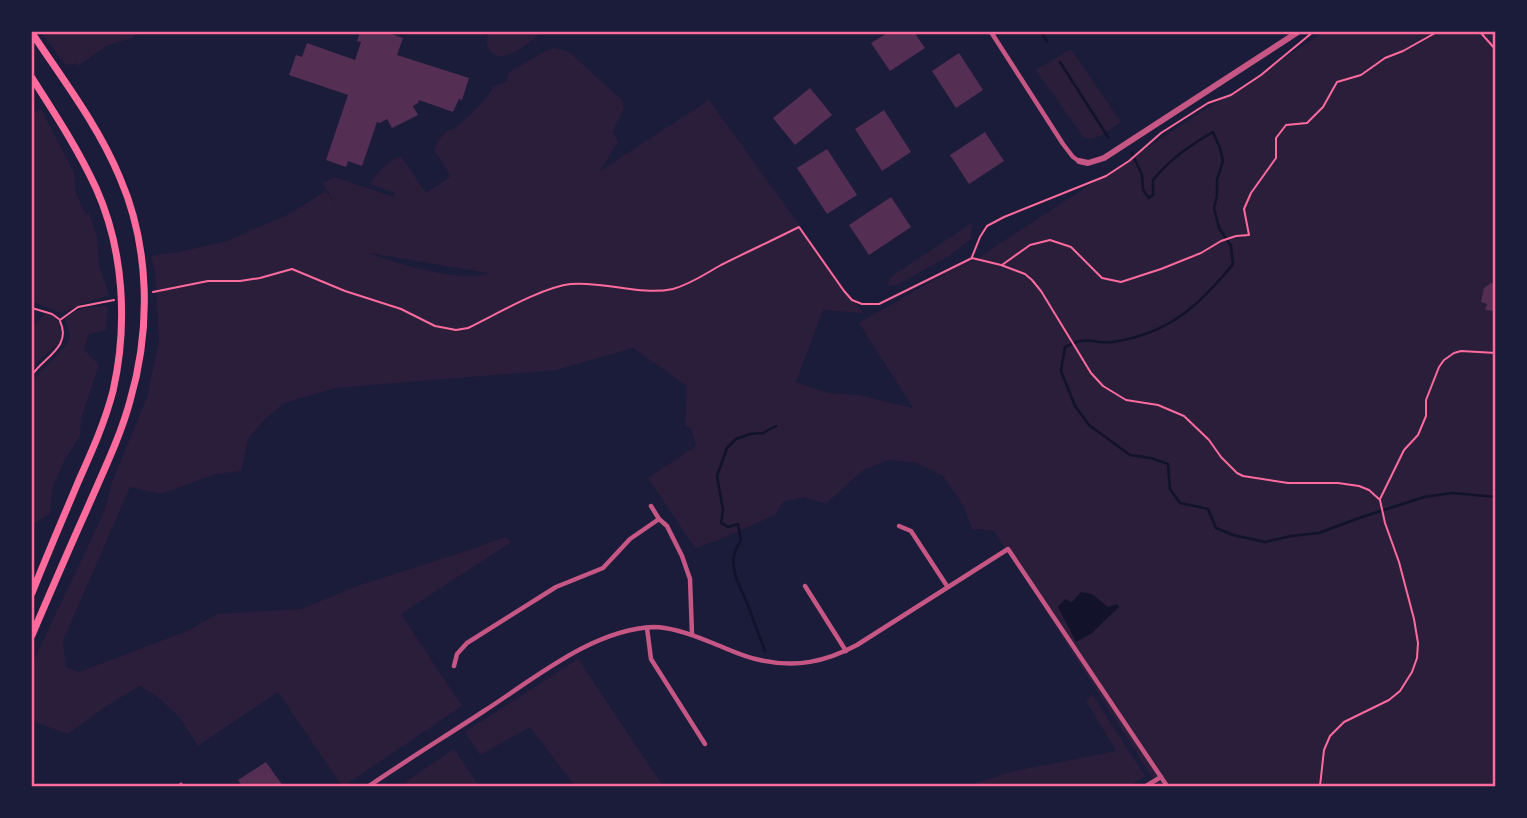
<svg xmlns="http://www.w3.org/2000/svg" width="1527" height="818" viewBox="0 0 1527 818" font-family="Poppins,sans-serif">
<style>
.green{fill:#2a1e3b;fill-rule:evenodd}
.water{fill:#12122b}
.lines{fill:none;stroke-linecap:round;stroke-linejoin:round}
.stream{stroke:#12122b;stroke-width:2.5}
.building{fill:#542f53}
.path{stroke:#ff6b9d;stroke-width:2}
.minor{stroke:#c65784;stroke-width:4.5}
.tertiary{stroke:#c65784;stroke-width:6}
.primary{stroke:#ff6b9d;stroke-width:7}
.neatline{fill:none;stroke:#ff6b9d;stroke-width:2.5}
</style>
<rect width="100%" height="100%" fill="#1b1b3a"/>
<g class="green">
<polygon points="41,32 137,32 137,34 132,38 108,45 78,66 77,63 70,65 65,64"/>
<path d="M489,32H541C534,40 519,51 508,55C491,61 483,46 489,32Z"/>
<path d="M1324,32H1495V786H1158L994,531L982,529L972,530L964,507L943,476L917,463L888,460L862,471L826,504L804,497L783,502L775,515L719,540L695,548L648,478L696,446L691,429L685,425L687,386L633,348L556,370L336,388L284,403L264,420L248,439L241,471L216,474L161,494L130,487L63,641L66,667L79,672L187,631L218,614L301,609L360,585L463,552L506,537L511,542L401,614L462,706L344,786H342L278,692L198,746L180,718L159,698L140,686L108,705L68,734L32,721V664L104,512L112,482L147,397L159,341L155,272L151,256L179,252L227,241L289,214L326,191L337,208L323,183L334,177L394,197L395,193L370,184C379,170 386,162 401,156L426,193L451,176L434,150L438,140L447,131L455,128L471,114L487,97L493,87L507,81L508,73L549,49L554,48L568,51L622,100L624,109L613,131L618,142L600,171L709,100L863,313L823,310L796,382L828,393L859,395L913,408L859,323L972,258L973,261ZM370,253L487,273C470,284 390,263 370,253Z"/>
<path d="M1071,49L1121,122C1110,129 1097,142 1084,138L1036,70Z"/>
<polygon points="41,109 74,173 76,193 86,215 89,213 97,236 99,266 109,295 79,305 61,313 32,301 32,114"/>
<polygon points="972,223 971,239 949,256 895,286 887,285 892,276"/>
<polygon points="105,306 108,307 106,330 89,334 84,350 99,365 81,419 80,436 64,461 53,487 50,513 34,524 32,523 32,381 67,345 70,336 65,318 83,308"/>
<polygon points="46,313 58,318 61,334 60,343 38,361 32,370 32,327"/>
<polygon points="578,659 663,786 575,786 530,727 480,755 465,732"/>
<polygon points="1092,694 1145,776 1129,786 968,786 1010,772 1116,751 1086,701"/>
<polygon points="454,749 479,786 407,786 404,783"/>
</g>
<polygon class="water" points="1081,592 1092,594 1108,607 1117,604 1119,607 1092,633 1076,642 1058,607 1065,599 1072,602"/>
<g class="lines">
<g class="stream">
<polyline points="1041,32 1047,41"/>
<polyline points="1060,62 1108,137"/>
<path d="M1132,153L1142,175L1143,190L1149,198L1153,195V180C1169,160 1190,145 1213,132L1220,148L1223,161L1217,180V196L1214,208L1219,228L1231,246L1233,264C1198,307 1169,333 1113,342C1102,344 1091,339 1080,341C1075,342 1070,345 1065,347L1061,371L1075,406L1089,425L1130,455L1151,458L1168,464L1170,489L1180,503L1208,509L1216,528L1233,535L1265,542L1291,536L1319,533L1359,518L1424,497L1453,493L1496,497"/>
<path d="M765,651C759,635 753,619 747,603C741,588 731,573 734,555C735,550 738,545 741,541L738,524L728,527L721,523L723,510L717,476L727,448L736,439L750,434L763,433L776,426"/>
</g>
</g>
<g class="building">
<polygon points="360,32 385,32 403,38 397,55 469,78 462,100 459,99 453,112 419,100 418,103 413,106 418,115 392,128 387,119 380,123 377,122 362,166 348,161 346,167 326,160 348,95 289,75 296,55 302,57 307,43 355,60 361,42 357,41"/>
<polygon points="889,32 914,32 925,48 890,71 871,43"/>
<polygon points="959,53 983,90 956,108 932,71"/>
<polygon points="810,88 832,115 795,145 773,118"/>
<polygon points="884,110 911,152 882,171 855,129"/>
<polygon points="985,132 1004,161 969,184 950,155"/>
<polygon points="827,149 857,195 827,214 797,168"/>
<polygon points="891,197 911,227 869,255 849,225"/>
<polygon points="1491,283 1496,284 1496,311 1485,310 1487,304 1481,302 1484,288"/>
<polygon points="266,762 283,786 242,786 238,780"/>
</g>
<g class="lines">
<g class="path">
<polyline points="1480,32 1496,50"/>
<polyline points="972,257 980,237 987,226 1004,217 1106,176 1129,161 1161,133 1208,103 1231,95 1261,75 1313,32"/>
<polyline points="1002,265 1030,245 1050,240 1071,247 1102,278 1121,282 1161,269 1201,253 1221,241 1236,236 1249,235 1244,209 1251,193 1276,158 1276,138 1286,125 1307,123 1323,107 1337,82 1361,75 1385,58 1403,51 1437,32"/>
<path d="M153,292L208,281H240L260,278L292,269L345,291L401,309L435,326L456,330L468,328C495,315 542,287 571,284C605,281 640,296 673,289C691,284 705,274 721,265C747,252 773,240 799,227L844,291L852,300L862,304H879L972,258L1001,265L1025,274L1032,280L1041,291L1091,373L1103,386L1126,400L1158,405L1184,416L1209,440L1221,457L1237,473L1243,476L1288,483H1338L1359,486L1369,490L1380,500L1385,523L1399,562L1414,619L1418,643L1417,658L1412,672L1400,691L1389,700L1344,722L1330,736L1324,750L1320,786"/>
<polyline points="32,308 52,314 59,319"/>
<polyline points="60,320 78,307 114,300"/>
<path d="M32,375C44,357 72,347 60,321"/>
<polyline points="1380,499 1404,450 1418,435 1426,416 1426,400 1439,367 1444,360 1454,353 1461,351 1496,353"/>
</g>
<g class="minor">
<polyline points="991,32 1063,144 1073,157 1079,161"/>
<polyline points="651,506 659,519 667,526 682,556 690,579 692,634"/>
<polyline points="899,526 911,531 947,586"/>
<polyline points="805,586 846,651"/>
<polyline points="647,628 651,659 705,744"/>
<polyline points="454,666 457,654 467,643 556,587 603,568 630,539 659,519"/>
<polyline points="181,785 182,786"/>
<path d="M369,786C407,760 446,736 484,711C534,679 593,629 654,627C672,627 693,635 710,642C726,648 743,657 760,660C796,668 825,662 857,645L1008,549L1167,786"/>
<polyline points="1146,786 1161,777"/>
</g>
<polyline class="tertiary" points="1079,161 1088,163 1104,158 1298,32"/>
<g class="primary">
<path d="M32,33C63,80 98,125 120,178C150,247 151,329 130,401C120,438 102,474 87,509C68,551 50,593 32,635"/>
<path d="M32,78C55,114 78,149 96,188C124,250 128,325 113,391C105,422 92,451 79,480C63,518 47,555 32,593"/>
</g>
</g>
<rect width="1527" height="818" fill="none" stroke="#1b1b3a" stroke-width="66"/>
<rect x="33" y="33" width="1461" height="752" class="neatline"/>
</svg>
